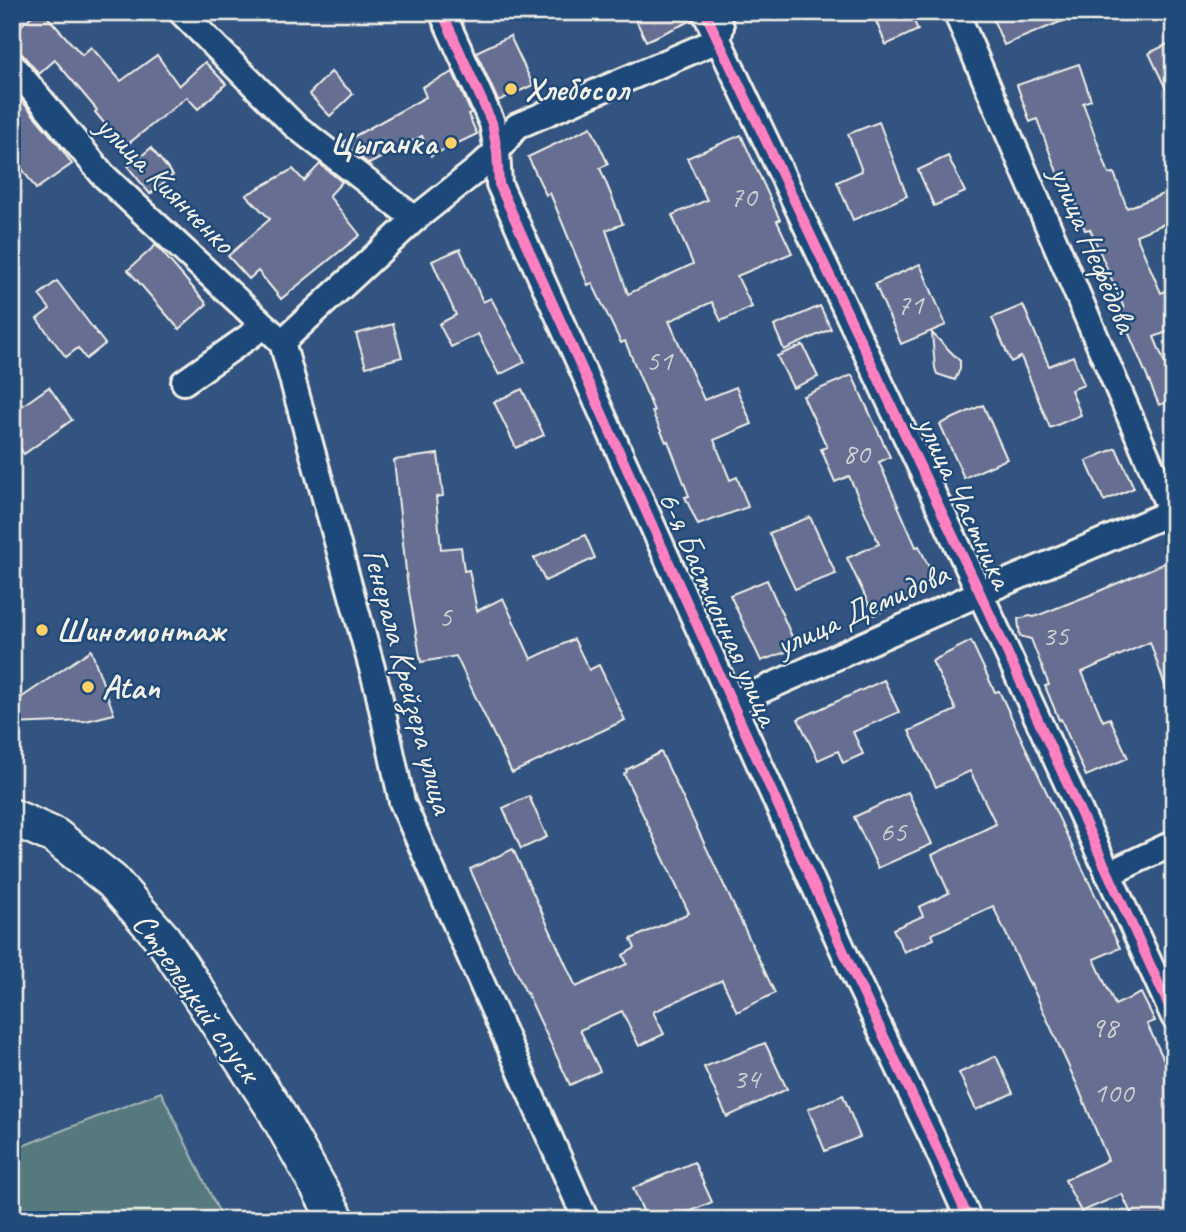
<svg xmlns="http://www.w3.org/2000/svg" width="1186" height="1232" viewBox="0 0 1186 1232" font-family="Caveat,sans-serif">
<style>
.green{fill:#57797e;stroke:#a6b5b3;stroke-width:2}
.building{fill:#666e92;stroke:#f4f1e8;stroke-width:2}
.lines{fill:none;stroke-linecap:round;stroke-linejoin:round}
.street-casing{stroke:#f4f1e8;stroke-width:30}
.secondary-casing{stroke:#f4f1e8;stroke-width:40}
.street{stroke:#1f4a7a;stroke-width:24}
.secondary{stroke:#1f4a7a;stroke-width:35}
.cycleway-casing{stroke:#1f4a7a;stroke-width:15}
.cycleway{stroke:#ff80c0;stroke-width:10}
.poi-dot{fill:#ffd166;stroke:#1f4a7a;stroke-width:2.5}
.labels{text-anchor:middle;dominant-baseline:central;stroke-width:5;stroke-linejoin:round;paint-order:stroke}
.number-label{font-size:30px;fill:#d0d0d2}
.poi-label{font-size:33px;font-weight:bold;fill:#f4f1e8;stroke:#1f4a7a;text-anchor:start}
.street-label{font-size:33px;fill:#f4f1e8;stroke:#1f4a7a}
</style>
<rect width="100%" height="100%" fill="#335481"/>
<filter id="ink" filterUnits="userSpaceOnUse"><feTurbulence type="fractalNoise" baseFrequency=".0143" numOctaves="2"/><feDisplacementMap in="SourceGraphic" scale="14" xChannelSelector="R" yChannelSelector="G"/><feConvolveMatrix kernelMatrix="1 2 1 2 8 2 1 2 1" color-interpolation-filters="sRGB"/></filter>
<g filter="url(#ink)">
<polygon class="green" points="161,1092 223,1220 12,1220 12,1150"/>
<g class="building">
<polygon points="36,12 43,12 82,55 91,47 121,81 157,55 179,86 205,62 226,84 198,109 187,97 124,147 95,112 97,110 55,60 39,74 23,55 18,51 12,51 12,34"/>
<polygon points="632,12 690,12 693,20 646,41"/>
<polygon points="872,12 910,12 918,30 886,45"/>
<polygon points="990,12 1082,12 1082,13 1004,45"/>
<polygon points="510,36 533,85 498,101 476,52"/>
<polygon points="1174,41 1174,106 1149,53"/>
<polygon points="1079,64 1091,100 1083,103 1109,174 1114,173 1127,208 1174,190 1174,220 1136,235 1161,293 1174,287 1174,329 1154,337 1174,385 1174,399 1159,405 1119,310 1124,308 1090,229 1085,230 1066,178 1060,180 1037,119 1030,122 1017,85"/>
<polygon points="331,72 353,94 330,116 309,94"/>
<polygon points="453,72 471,113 468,114 477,134 431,156 422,136 369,164 342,143 426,97 422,87"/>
<polygon points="12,89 58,144 72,164 36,189 12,154"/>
<polygon points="879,122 907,196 853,220 837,182 862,171 848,134"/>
<polygon points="591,127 608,164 600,168 623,224 606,230 628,294 693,264 672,215 707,200 687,158 741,135 780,220 777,221 792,253 737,276 752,307 721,321 712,302 669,321 704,400 736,387 752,424 714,440 730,480 737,477 748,507 698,525 685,497 689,496 668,441 666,442 652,412 654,411 625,341 621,343 592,283 588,285 550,193 546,195 528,157"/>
<polygon points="151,148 173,175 150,194 128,167"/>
<polygon points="948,156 965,192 934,206 918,170"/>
<polygon points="320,164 342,182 329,196 360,235 281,299 258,271 249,279 228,256 270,219 246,195 293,169 304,181"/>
<polygon points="156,245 207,304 179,329 128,270"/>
<polygon points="460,249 483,302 491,298 525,362 499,375 478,334 451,347 439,324 456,315 432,261"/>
<polygon points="920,264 946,325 901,344 875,284"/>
<polygon points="57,281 105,344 86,359 78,348 66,357 37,319 50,309 39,295"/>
<polygon points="1023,305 1049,366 1073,356 1084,385 1071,390 1081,415 1050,428 1021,357 1011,362 992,318"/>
<polygon points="820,306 831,329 784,350 774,326"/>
<polygon points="393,324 402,357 366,367 356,334"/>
<polygon points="932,333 960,361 960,369 955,380 937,374 935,368"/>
<polygon points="803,345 818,377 793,388 777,356"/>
<polygon points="852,375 890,457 879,462 916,547 919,546 937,584 874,615 847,558 879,544 849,476 835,482 821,449 827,447 803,396"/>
<polygon points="49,387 72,420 24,454 12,437 12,413"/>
<polygon points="522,389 544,435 516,448 494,402"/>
<polygon points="983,405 1007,459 964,478 940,424"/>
<polygon points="1116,448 1134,488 1104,501 1086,461"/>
<polygon points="438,454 443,496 436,497 441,549 461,547 464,571 469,570 477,611 503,598 531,659 574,639 589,670 599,665 625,720 512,773 456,656 421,662 407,580 394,460"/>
<polygon points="810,517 836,574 795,589 769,533"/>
<polygon points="585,535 595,558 545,581 534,558"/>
<polygon points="1174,559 1174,699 1170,700 1150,642 1082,672 1103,721 1110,718 1128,758 1086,776 1061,719 1059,720 1045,686 1049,685 1031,639 1020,636 1018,619 1030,616 1034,617 1090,595"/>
<polygon points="767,580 797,648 761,661 730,595"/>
<polygon points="971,641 995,692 999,691 1120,948 1094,959 1115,1005 1141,993 1155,1021 1147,1024 1174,1081 1174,1220 1134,1220 1122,1194 1081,1212 1065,1180 1108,1160 1078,1087 1031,984 1030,985 993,906 932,934 934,939 904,952 893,929 923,916 919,907 949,893 932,855 996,824 970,771 936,787 909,731 956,710 932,661"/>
<polygon points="91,650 114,714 86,721 12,724 12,704"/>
<polygon points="884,680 899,712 853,732 863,754 843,763 838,751 818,760 798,719"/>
<polygon points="661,752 775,993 737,1012 722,980 653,1012 664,1034 639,1046 622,1011 580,1030 600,1071 570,1085 527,993 526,993 470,869 513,849 576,987 627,964 623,955 635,948 631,939 689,913 624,774 627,772 626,770"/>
<polygon points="908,792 932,844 878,868 854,817"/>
<polygon points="529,796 547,837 521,849 503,808"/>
<polygon points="765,1043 787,1089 727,1117 704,1067"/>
<polygon points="996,1056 1013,1093 976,1110 959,1073"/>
<polygon points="843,1095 860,1137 825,1151 808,1109"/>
<polygon points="694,1162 712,1202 671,1220 647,1220 633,1188"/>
</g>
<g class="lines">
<defs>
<g id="street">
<polyline points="181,12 294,125 415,219"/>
<polyline points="442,12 492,123 497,151 499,184 852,970 932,1137 969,1220"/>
<polyline points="705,12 980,593 1174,1017"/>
<polyline points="956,12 1171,512"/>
<polyline points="12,65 103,175 282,342"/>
<polyline points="282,342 378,690 402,802 586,1220"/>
<polyline points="282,342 415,219 474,172 497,151 517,126 718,40 721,27"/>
<polyline points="184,382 264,326"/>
<polyline points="733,703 980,593 1174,511"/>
<polyline points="1108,874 1174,843"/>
</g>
<polyline id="secondary" points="12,817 55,836 112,881 163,939 274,1108 337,1220"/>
</defs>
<use href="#street" class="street-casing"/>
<use href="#secondary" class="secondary-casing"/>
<use href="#street" class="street"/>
<use href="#secondary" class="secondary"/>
<defs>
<g id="cycleway">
<polyline points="442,12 492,123 497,151 499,184 852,970 932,1137 969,1220"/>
<polyline points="705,12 980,593 1174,1017"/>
</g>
</defs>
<use href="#cycleway" class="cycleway-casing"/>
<use href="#cycleway" class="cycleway"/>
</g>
</g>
<g class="poi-dot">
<circle cx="511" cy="89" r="7"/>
<circle cx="451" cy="143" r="7"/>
<circle cx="42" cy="630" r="7"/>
<circle cx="88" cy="687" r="7"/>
</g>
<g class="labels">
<g class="number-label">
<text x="743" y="196">70</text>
<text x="910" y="304">71</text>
<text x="659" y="360">51</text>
<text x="856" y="453">80</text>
<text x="445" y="616">5</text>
<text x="1055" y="635">35</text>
<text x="893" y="831">65</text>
<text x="1104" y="1027">98</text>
<text x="746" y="1078">34</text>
<text x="1113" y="1092">100</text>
</g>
<g class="poi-label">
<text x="525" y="89">Хлебосол</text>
<text x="437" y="143" text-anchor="end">Цыганка</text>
<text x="56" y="630">Шиномонтаж</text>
<text x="102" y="687">Atan</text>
</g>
<g class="street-label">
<text transform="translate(166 184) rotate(45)">улица Киянченко</text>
<text transform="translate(1094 249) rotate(67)">улица Нефёдова</text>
<text transform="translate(965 502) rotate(65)">улица Частника</text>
<text transform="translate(719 608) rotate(66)">6-я Бастионная улица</text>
<text transform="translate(862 609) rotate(-24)">улица Демидова</text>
<text transform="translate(409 681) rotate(75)">Генерала Крейзера улица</text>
<text transform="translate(197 997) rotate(55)">Стрелецкий спуск</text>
</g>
</g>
<rect width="1186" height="1232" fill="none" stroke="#1f4a7a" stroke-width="42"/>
<rect x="21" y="21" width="1144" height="1190" fill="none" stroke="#f4f1e8" stroke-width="2.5" filter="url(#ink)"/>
</svg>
